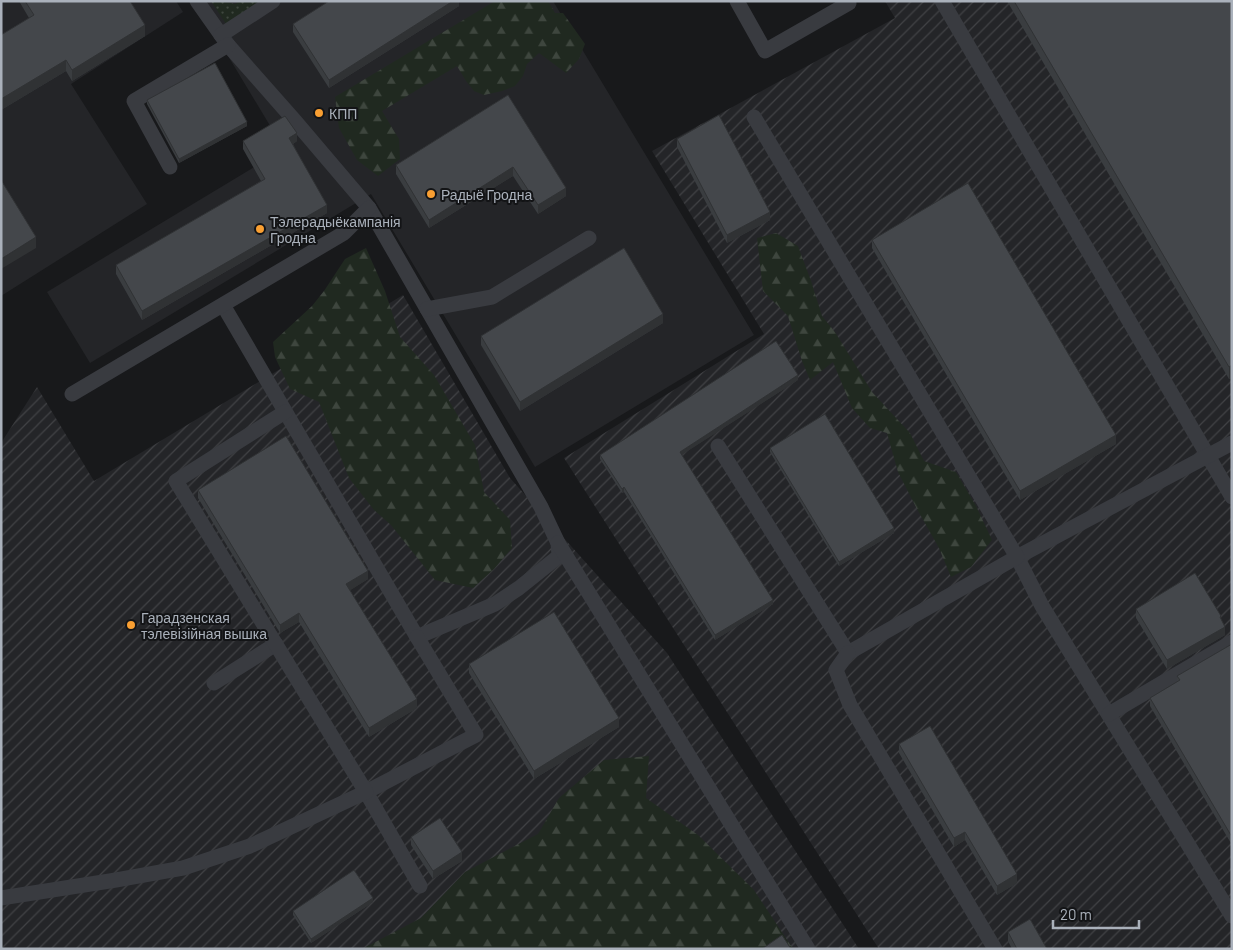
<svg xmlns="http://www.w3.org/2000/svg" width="1233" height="950" viewBox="0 0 1233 950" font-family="Barlow,sans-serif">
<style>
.built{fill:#242528}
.industrial{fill:url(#industrial-furrows)}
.grass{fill:url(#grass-dots)}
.forest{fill:url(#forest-firs)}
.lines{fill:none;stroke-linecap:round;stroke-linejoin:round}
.lane{stroke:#393b40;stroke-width:15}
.wall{fill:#3a3d40}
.shaded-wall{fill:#303234}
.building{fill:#44474b;stroke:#303234}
.poi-dot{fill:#f99f32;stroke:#131416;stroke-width:2}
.labels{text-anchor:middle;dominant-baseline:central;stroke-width:4;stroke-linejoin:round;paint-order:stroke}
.poi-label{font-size:14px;fill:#aab1bb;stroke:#131416;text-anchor:start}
</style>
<defs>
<pattern id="industrial-furrows" width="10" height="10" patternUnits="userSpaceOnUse" patternTransform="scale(1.25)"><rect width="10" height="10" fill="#242528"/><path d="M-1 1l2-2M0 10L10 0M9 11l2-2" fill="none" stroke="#414245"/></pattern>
<pattern id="grass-dots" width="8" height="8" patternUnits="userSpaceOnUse" patternTransform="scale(1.25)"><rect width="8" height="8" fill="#202920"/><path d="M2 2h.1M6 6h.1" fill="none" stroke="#3e463e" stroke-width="1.8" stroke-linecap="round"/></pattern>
<pattern id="forest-firs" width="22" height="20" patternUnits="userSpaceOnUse" patternTransform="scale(1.25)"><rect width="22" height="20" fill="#202920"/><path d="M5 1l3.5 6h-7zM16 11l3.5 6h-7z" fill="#3e463e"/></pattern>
</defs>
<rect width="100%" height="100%" fill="#18191b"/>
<g class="built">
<polygon points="1,1 176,1 183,12 71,84 147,204 1,296"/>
<polygon points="195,1 553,1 754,335 535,467 371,194 90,363 47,292 284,149"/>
</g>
<g class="industrial">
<polygon points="885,1 1232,1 1232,949 879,949 564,458 764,334 652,151 895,18"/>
<polygon points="403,295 510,478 667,653 859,949 1,949 1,443 37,387 94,481"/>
</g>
<polygon class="grass" points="211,1 225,1 226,2 235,4 240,1 262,1 226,24"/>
<g class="forest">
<polygon points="495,1 548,1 555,13 563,13 585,44 579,59 566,73 539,53 527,64 523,76 515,86 502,91 484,95 474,91 466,81 457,66 382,111 399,139 400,159 378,176 357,160 339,128 335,97"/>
<polygon points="776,233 798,246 811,281 822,316 835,332 872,392 910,433 924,461 956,472 976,506 992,540 971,567 951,577 939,548 917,509 898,472 887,433 870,428 852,408 833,362 810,380 802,361 788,316 763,291 757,238"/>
<polygon points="366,248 385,291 400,337 434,375 475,445 484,492 510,520 512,548 494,569 473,588 435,580 391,525 374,510 349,478 319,402 290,389 275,357 273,342 312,306 324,291 345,259"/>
<polygon points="649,756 646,798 698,835 754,890 793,949 681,949 678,947 676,949 362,949 421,918 465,872 538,834 559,798 604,760"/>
</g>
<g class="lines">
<g class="lane">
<polyline points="197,1 228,45 295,121 369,208 541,507 558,543 559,556 519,588 495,604 417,637 223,305"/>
<polyline points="737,1 765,51 849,3"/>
<polyline points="942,1 1232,497"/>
<polyline points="221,35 273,1"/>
<polyline points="170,167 134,101 228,45"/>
<polyline points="427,309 492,297 589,238"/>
<polyline points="72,394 344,233 369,208"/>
<polyline points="1232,443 1017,557 1042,606 1232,916"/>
<polyline points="718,446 848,653 1017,557 754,117"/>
<polyline points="558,543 808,949"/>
<polyline points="417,637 476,735 366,792 420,886"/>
<polyline points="848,653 836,670 850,705 995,949"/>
<polyline points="214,683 276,644"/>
<polyline points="1109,714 1232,642"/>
<polyline points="1,898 116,880 183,868 250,846 366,792 176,481 285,412"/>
</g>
</g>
<g class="wall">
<polygon points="19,1 130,1 145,36 72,81 66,71 1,110 1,35 29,18"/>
<polygon points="459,1 459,6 329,88 293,32 293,24"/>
<polygon points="1007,1 1232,1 1232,378 1229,379"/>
<polygon points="508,95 566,196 538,214 513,176 429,228 396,174 396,165"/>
<polygon points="147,100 247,126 179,163 147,104"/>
<polygon points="677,139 770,220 727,243 677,147"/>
<polygon points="243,141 297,141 293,144 327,213 142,320 116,274 116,265 261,181 243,149"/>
<polygon points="872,240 1116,444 1020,500 872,248"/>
<polygon points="663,323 520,411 481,345 481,336"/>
<polygon points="798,380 681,455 773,604 715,640 624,492 622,493 600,459 600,455"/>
<polygon points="770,448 894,533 839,566 770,452"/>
<polygon points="198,490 368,579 350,590 417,708 369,737 299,622 280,633 198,498"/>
<polygon points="1136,609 1221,620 1225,635 1167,669 1136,618"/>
<polygon points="1232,644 1232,845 1150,706 1150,698 1177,682 1177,676"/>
<polygon points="469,664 619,727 534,779 469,673"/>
<polygon points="899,744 1017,883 997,895 965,840 954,847 899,753"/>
<polygon points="411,837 462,861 433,879 411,845"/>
<polygon points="373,902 311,943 293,915 293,911"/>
<polygon points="1008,932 1047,949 1012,949 1008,941"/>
</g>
<g class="shaded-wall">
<polygon points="453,1 459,1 459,6 329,88 329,80"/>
<polygon points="145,25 145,36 72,81 72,70"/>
<polygon points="66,60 66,71 1,110 1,99"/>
<polygon points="247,122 247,126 179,163 179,159"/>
<polygon points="297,133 297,141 289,147 289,138"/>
<polygon points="513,167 513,176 429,228 429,220"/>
<polygon points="566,188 566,196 538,214 538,205"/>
<polygon points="327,205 327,213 142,320 142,311"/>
<polygon points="770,212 770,220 727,243 727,235"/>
<polygon points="36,237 36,248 1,269 1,259"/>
<polygon points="663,314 663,323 520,411 520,402"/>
<polygon points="1232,365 1232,378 1229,379 1229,367"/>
<polygon points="798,375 798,380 680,456 680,452"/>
<polygon points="1116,435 1116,444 1020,500 1020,491"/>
<polygon points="624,487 624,492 622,493 622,489"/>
<polygon points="894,528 894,533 839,566 839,562"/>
<polygon points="368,571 368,579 346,593 346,584"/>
<polygon points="773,600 773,604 715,640 715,635"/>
<polygon points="299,613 299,622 280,633 280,625"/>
<polygon points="1225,627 1225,635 1167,669 1167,660"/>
<polygon points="417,699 417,708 369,737 369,728"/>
<polygon points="619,718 619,727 534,779 534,771"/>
<polygon points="965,832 965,840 954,847 954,838"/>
<polygon points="462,852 462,861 433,879 433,871"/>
<polygon points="1017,874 1017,883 997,895 997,886"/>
<polygon points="373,898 373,902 311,943 311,939"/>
</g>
<g class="building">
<polygon points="25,1 130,1 145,25 72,70 66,60 1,99 1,35 34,15"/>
<polygon points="329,1 453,1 329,80 293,24"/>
<polygon points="1014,1 1232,1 1232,365 1229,367"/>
<polygon points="215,63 247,122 179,159 147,100"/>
<polygon points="508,95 566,188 538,205 513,167 429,220 396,165"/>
<polygon points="719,115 770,212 727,235 677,139"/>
<polygon points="285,116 297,133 289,138 327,205 142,311 116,265 265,179 243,141"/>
<polygon points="1,180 36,237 1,259"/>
<polygon points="968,183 1116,435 1020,491 872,240"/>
<polygon points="624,248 663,314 520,402 481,336"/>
<polygon points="776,341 798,375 680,452 773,600 715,635 624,487 622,489 600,455"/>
<polygon points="825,414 894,528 839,562 770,448"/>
<polygon points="286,436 368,571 346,584 417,699 369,728 299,613 280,625 198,490"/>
<polygon points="1195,573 1221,616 1220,617 1225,627 1167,660 1136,609"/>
<polygon points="554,612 619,718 534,771 469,664"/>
<polygon points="1232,644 1232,837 1150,698 1180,680 1177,676"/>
<polygon points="930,726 1017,874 997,886 965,832 954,838 899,744"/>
<polygon points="440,818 462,852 433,871 411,837"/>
<polygon points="354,870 373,898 311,939 293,911"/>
<polygon points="1030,919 1047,949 1017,949 1008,932"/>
<polygon points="782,935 791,949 762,949"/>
</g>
<g class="poi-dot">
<circle cx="319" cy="113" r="5"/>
<circle cx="431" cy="194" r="5"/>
<circle cx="260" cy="229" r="5"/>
<circle cx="131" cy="625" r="5"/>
</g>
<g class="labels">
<g class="poi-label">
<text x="329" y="113">КПП</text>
<text x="441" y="194">Радыё Гродна</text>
<text x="270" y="221">Тэлерадыёкампанія<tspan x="270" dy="16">Гродна</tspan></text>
<text x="141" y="617">Гарадзенская<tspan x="141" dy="16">тэлевізійная вышка</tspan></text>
</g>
</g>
<rect width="1233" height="950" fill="none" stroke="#aab1bb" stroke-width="5"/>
<path d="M1053 920v8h86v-8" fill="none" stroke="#aab1bb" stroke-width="2.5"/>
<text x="1060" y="920" font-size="15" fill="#aab1bb" stroke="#131416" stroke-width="4" paint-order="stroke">20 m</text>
</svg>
